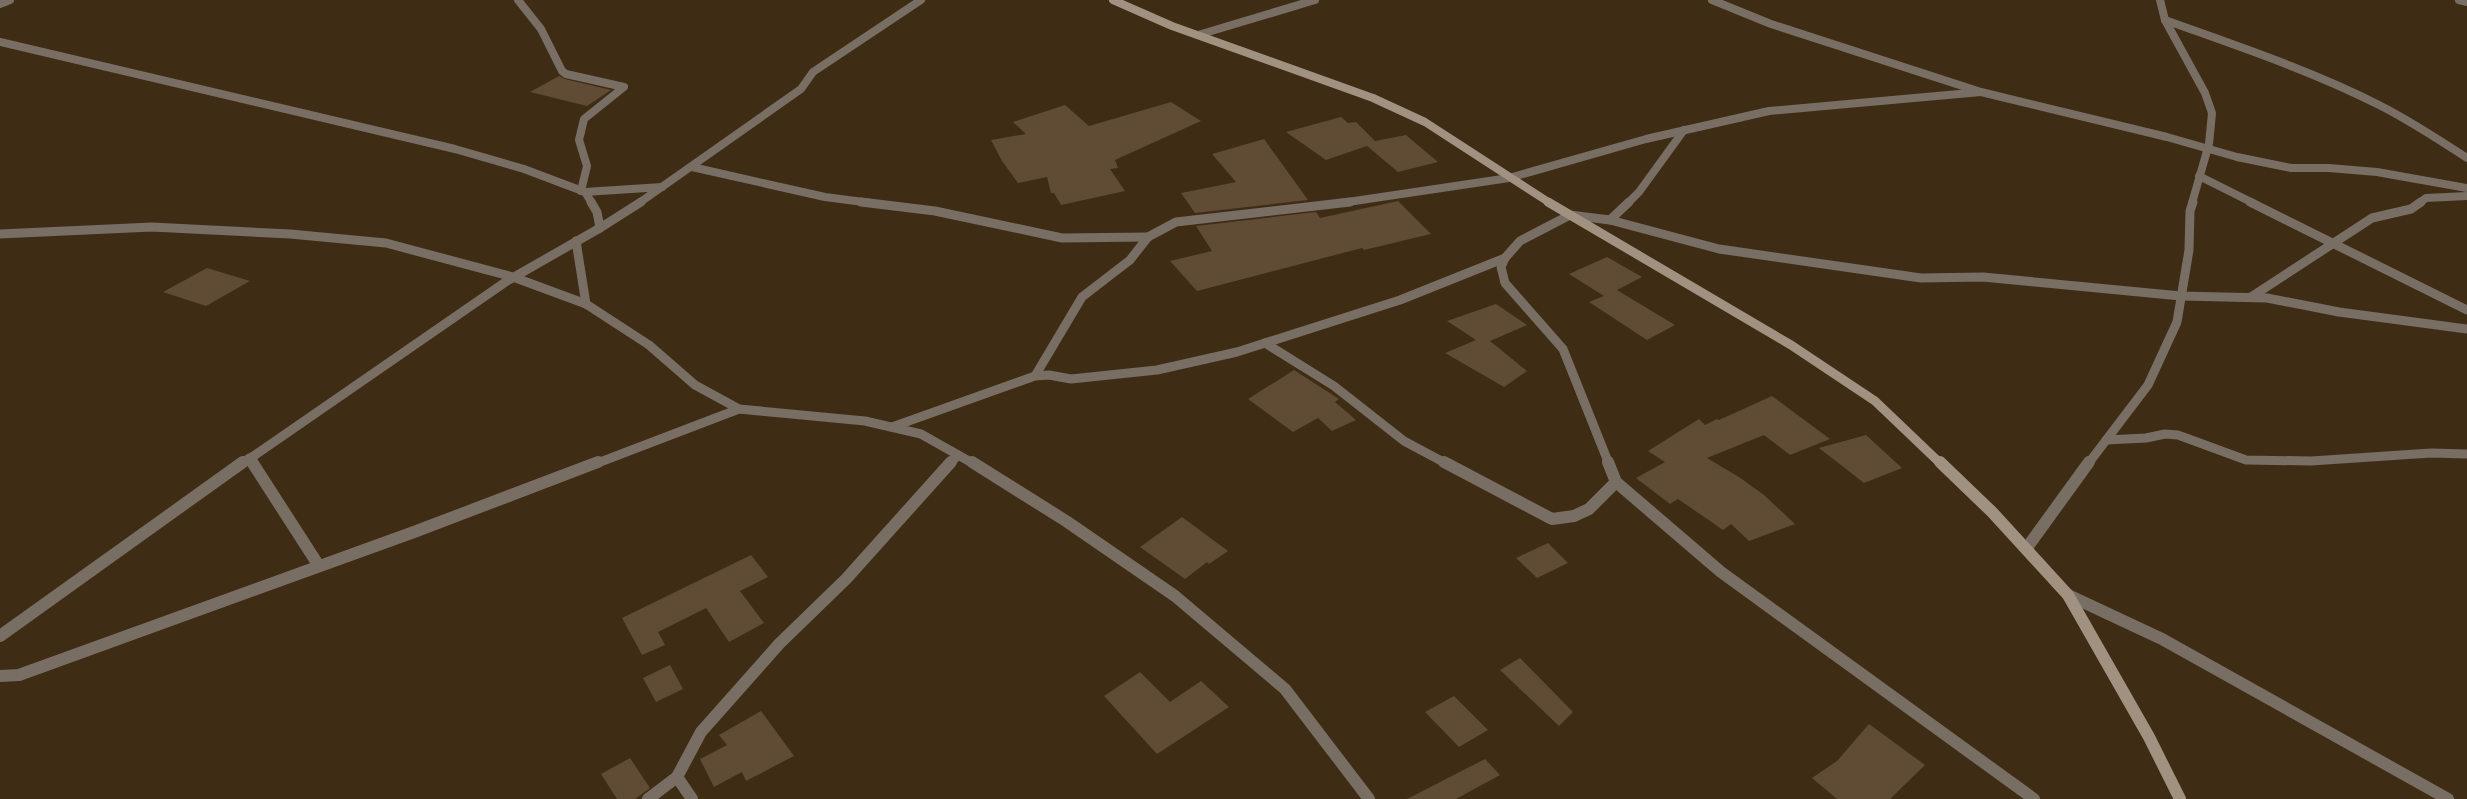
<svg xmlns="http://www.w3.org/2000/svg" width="2467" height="799" viewBox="0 0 2467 799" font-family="Commissioner,sans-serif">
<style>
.building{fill:#604b34}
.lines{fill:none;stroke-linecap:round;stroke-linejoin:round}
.street-far2{stroke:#786e63;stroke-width:8}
.street-far1{stroke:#786e63;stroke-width:9}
.street{stroke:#786e63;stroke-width:12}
.secondary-far2{stroke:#a09180;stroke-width:8}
.secondary-far1{stroke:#a09180;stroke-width:9}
.secondary{stroke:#a09180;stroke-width:12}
</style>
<rect width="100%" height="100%" fill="#3f2c15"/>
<g class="building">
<polygon points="559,76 565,79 611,90 587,106 530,92"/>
<polygon points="1171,102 1201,121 1115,160 1118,168 1110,169 1125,191 1061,205 1054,193 1051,193 1047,177 1018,183 1002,161 991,140 1026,134 1013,122 1065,105 1089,126"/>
<polygon points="1341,117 1348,123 1356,122 1375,141 1406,135 1438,162 1398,172 1367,146 1326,160 1286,132"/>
<polygon points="1264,139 1308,200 1195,213 1181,193 1236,182 1212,154"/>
<polygon points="1398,201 1431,234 1364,250 1362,248 1197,291 1170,261 1212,251 1196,226 1316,212 1320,218"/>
<polygon points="1607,257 1642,277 1617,290 1675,325 1647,340 1589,302 1604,296 1569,274"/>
<polygon points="207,268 250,281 206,306 163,292"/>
<polygon points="1496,304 1527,325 1490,341 1527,371 1504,387 1445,353 1476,340 1447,321"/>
<polygon points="1294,370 1339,399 1335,402 1356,420 1332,431 1318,418 1293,432 1248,399"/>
<polygon points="1772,396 1830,439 1790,455 1764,435 1707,458 1739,477 1764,495 1795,524 1749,541 1731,524 1723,530 1678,499 1670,504 1636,478 1665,462 1648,451 1699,419 1705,425 1717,419 1719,420"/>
<polygon points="1866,435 1902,468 1864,483 1819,448"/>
<polygon points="1182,517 1228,551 1209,564 1207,562 1185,579 1140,547"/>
<polygon points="1548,543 1568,563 1537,578 1516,558"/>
<polygon points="751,555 768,577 740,591 764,623 729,642 706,608 658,632 665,645 642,655 622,618"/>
<polygon points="1520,658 1573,712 1559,726 1500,670"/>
<polygon points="670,665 683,689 656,702 643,678"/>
<polygon points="1140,672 1170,702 1201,681 1229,707 1157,754 1104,696"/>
<polygon points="1454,696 1488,730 1459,747 1425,712"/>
<polygon points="761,711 794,756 746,781 742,772 714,787 700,759 727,745 719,735"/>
<polygon points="1869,724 1925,765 1890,799 1837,799 1812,778 1837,761"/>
<polygon points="630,758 650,788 635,799 617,799 601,774"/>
<polygon points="1485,759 1500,775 1456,799 1407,799"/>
</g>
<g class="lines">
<g class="street-far2">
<polyline points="518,0 541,29 562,71 566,74 624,87 584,119 579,140 587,166 581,191"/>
<polyline points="1712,0 1771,24 1981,92 2167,137 2237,157 2291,168 2329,168 2377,172 2467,188"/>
<polyline points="2160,0 2165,20 2205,93 2212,113 2209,144 2192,203"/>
<polyline points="2459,0 2467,2"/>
<polyline points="0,4 10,0"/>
<path d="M2165,20C2237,46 2310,70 2379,105C2409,120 2438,139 2467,158"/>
<polyline points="1198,35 1315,0"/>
<polyline points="0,42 455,149 524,169 585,192 662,187"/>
<polyline points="692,167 825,197 871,203"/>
<polyline points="2199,176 2253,203"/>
<polyline points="585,192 592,203"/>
<polyline points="639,203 801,89 813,72 921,0"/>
<polyline points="1341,203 1509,178 1646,139 1769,111 1981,92"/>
<polyline points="1628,203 1639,192 1684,130"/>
<polyline points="2419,203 2426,198 2467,196"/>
</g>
<g class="street-far1">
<polyline points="591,202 597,212 600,228"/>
<polyline points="861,202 935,211 1062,238 1148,237"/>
<polyline points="2250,202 2467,310"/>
<polyline points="1610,220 1629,202"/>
<polyline points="0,234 152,227 290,234 386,243 513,277 586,304 649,345 695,385 739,409 865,421 921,434 974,464"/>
<polyline points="576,241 586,304"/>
<polyline points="2251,297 2372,218 2411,209 2421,202"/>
<polyline points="1265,343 1334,386 1404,441 1447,464"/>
<polyline points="1035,376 1082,297 1130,260 1148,237 1176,222 1350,202"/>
<polyline points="892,427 1035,376 1049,375 1071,379 1157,370 1237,352 1400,300 1505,258"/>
<polyline points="2106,440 2146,438 2165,434 2178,435 2246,460 2311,461 2431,453 2467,454"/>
<polyline points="249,458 253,464"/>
<polyline points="242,464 507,281 600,228 641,202"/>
<polyline points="595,464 739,409"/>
<polyline points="950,464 958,455"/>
<polyline points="1609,464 1563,349 1505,283 1501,267 1505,258 1520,241 1570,215 1610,220 1719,249 1921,278 1983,277 2181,296 2267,298 2339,312 2467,329"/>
<polyline points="2088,464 2148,385 2177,322 2189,250 2190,211 2193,202"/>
</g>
<g class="street">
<polyline points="252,462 319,566"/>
<polyline points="972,462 1066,521 1175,596 1285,689 1369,799"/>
<polyline points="1444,462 1552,519 1574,516 1589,509 1616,482"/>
<polyline points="1608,462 1616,482 1721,572 2034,799"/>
<polyline points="2026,549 2089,462"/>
<polyline points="2068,595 2162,639 2448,799"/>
<polyline points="0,636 243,462"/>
<polyline points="0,676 19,675 414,532 598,462"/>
<polyline points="648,799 677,777"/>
<polyline points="692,799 677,777 701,732 779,644 846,579 951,462"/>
</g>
<polyline class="secondary-far2" points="1113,0 1172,26 1373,98 1425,122 1550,203"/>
<polyline class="secondary-far1" points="1548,202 1791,345 1875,401 1941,464"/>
<polyline class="secondary" points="1940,462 1992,512 2068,595 2149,737 2180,799"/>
</g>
</svg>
